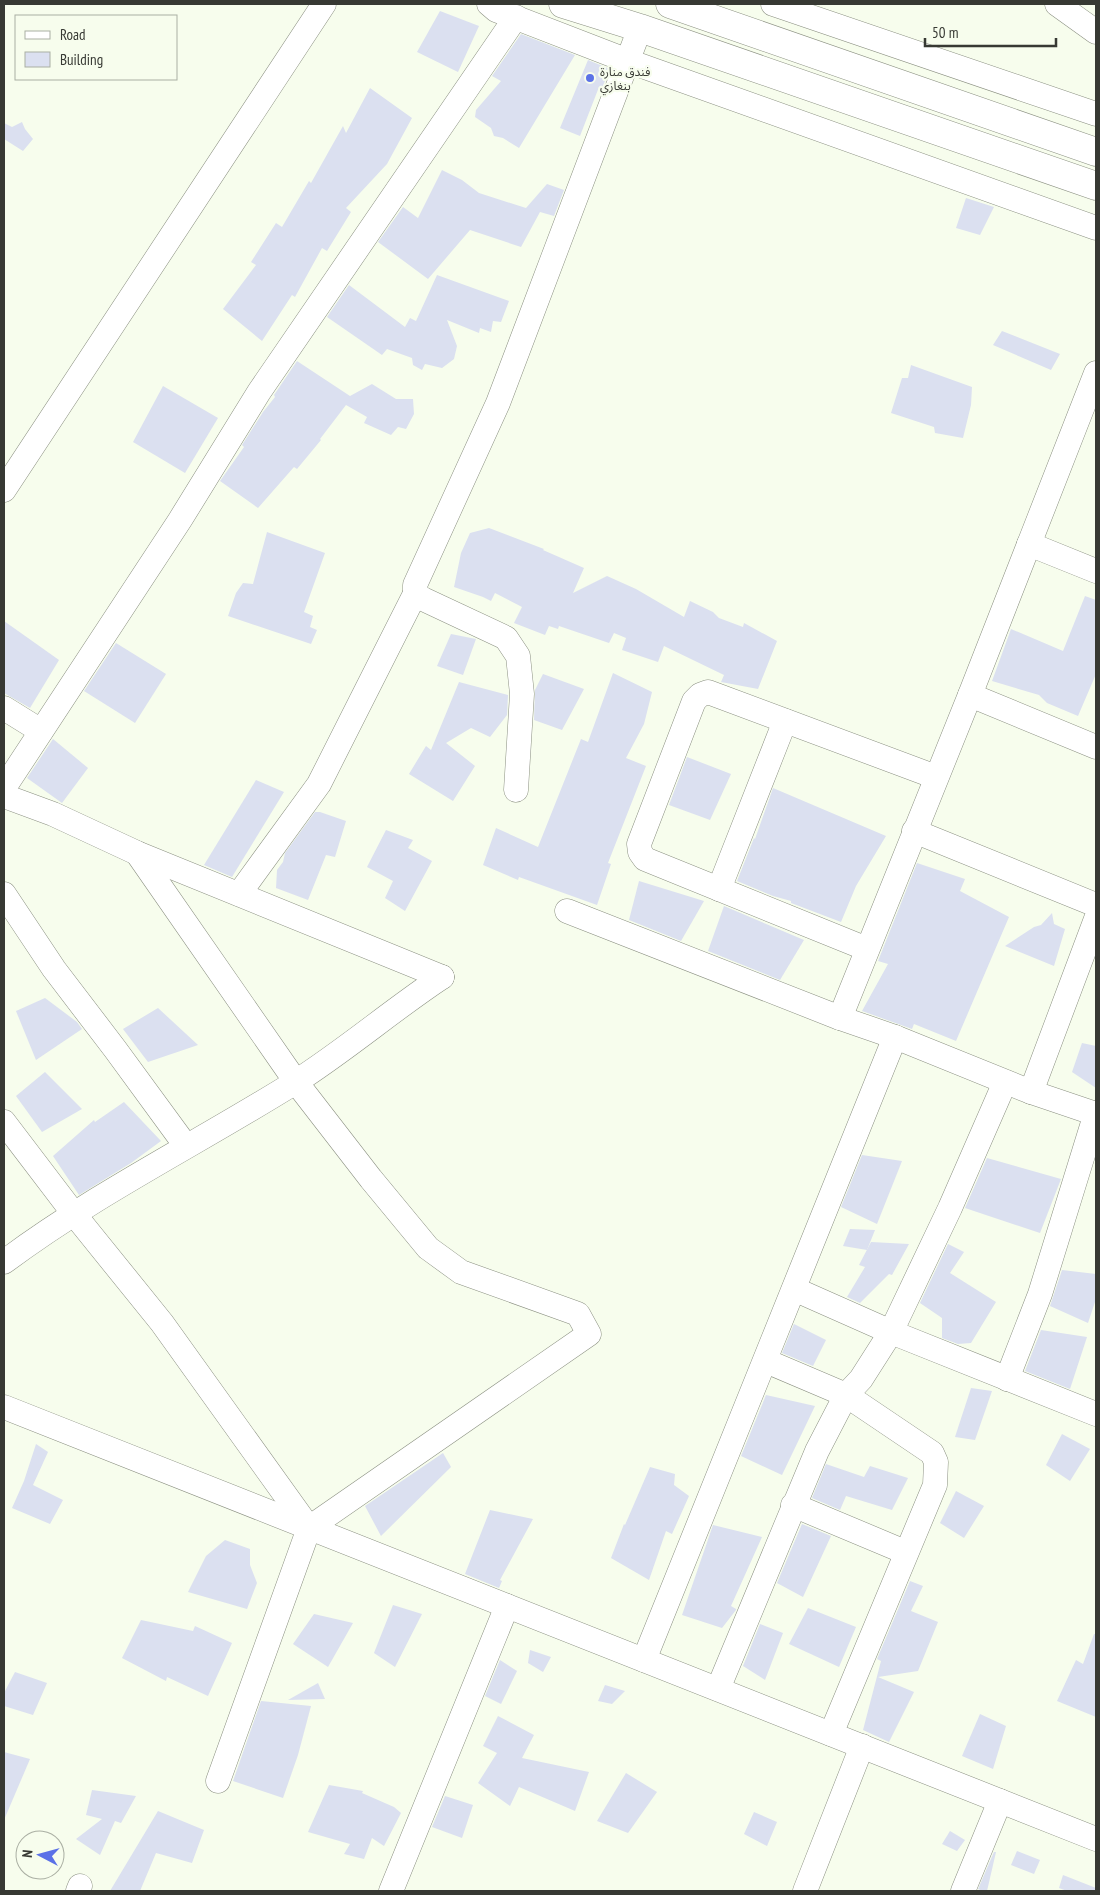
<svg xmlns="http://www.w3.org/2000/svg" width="1100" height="1895" viewBox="0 0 1100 1895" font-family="'PT Sans Narrow','Noto Sans Arabic',sans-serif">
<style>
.building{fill:#dbe0f0}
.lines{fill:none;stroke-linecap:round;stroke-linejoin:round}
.minor-casing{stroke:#8b9082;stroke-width:25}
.highway-casing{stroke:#8b9082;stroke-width:29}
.minor{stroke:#fff;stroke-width:24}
.highway{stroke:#fff;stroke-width:28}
.poi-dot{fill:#5b71e7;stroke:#f7fded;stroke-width:2}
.labels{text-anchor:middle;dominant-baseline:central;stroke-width:4.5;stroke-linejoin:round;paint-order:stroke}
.poi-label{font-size:12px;fill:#373933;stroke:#f7fded;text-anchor:start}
</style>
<rect width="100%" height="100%" fill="#f7fded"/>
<g class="building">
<polygon points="440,11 479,26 458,72 417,52"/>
<polygon points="521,34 575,55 519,148 503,138 494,136 491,128 475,117 476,110 501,81 492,76"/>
<polygon points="588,60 610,69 602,88 599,87 580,136 560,128"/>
<polygon points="370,88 412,118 387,164 346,208 351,212 327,251 322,248 295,297 292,295 262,341 223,309 256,265 251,262 276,223 282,227 309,181 311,183 343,126 346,133"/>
<polygon points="22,122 25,129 33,139 23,151 4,139 4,123 12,127"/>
<polygon points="442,170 462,180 479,193 526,208 547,184 564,190 554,216 540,212 521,247 470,230 428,279 378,242 403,207 418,218"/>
<polygon points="966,198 994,207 980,235 956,228"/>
<polygon points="437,275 509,301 501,322 493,321 491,332 480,328 479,333 447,320 457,346 454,359 442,368 425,364 422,370 413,365 412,358 387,349 382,355 327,317 349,285 405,327 410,318 416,321"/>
<polygon points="1002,331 1060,354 1051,370 993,345"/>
<polygon points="297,361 350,396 372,384 396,399 413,399 414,414 406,429 398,427 391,435 364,423 367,417 346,405 320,439 321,440 297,469 294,467 258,508 220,481 244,447 242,445 263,412 275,397 274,395"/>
<polygon points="911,365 972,387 971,405 963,438 935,433 934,427 891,413 902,378 908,378"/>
<polygon points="163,386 218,418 185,473 133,442"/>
<polygon points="489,528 544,549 543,550 584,568 573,593 607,576 636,589 684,617 690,601 713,612 719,618 743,627 744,623 777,641 758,689 721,682 724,675 664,646 658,662 622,650 626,638 614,633 609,643 559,626 558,629 549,626 545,635 514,623 522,607 495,593 491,601 483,597 454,587 461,553 470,533"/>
<polygon points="267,532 325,553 304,612 313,616 310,627 317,630 311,644 228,616 236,593 243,583 253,584"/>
<polygon points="1085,596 1096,600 1096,674 1078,716 1047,703 1039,695 992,681 1011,629 1063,651"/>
<polygon points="4,621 59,660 30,708 4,693"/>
<polygon points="451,634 476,639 463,675 437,666"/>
<polygon points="116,643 166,674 135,723 84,691"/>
<polygon points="613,673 652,692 644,724 626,758 646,766 608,863 611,864 597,905 519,877 518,880 483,865 496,828 538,847 581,739 588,742"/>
<polygon points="543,674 584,689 562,730 534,720 535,690"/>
<polygon points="459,682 508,695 507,715 490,737 471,728 446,743 475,766 453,801 409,774 426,746 431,750"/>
<polygon points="53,739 88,768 62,803 27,778"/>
<polygon points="687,757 731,774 710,820 669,805"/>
<polygon points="256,780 284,792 232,877 204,865"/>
<polygon points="773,788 886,836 856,886 841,922 791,903 791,901 773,896 737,881 754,838 755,839"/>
<polygon points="315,812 320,812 346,821 335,857 326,855 308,900 276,888 277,870 283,862 285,853"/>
<polygon points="386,830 413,840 408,848 432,861 405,911 385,898 393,881 367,867"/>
<polygon points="917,863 965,879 960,891 1009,917 956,1041 914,1024 912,1029 862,1011 888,964 878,961"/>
<polygon points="639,881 704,901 681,941 629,920"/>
<polygon points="724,906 804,940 780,980 708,951"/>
<polygon points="1052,913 1054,924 1065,929 1054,966 1005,946 1034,927 1041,925"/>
<polygon points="45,998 77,1022 82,1029 36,1060 16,1011"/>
<polygon points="158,1008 198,1045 148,1062 123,1029"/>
<polygon points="1082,1043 1096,1046 1096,1088 1072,1072"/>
<polygon points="45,1072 82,1109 42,1132 16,1096"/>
<polygon points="124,1102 161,1141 131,1163 79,1195 53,1156 94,1120 95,1122"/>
<polygon points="862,1155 902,1161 877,1224 841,1207"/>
<polygon points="987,1158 1061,1179 1040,1233 965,1208"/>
<polygon points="850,1229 875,1230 867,1250 843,1246"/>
<polygon points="871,1242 909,1244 892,1275 889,1274 860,1303 847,1297 865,1267 859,1265"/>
<polygon points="948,1244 964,1252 950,1273 996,1302 971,1343 958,1344 942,1338 942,1318 920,1303"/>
<polygon points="1062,1270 1096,1274 1096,1299 1088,1323 1050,1306"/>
<polygon points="794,1324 826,1340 813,1366 782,1353"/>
<polygon points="1041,1330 1087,1337 1070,1389 1025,1371"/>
<polygon points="971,1388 992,1391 975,1440 955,1437"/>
<polygon points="766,1395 815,1406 782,1475 741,1456"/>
<polygon points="1062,1434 1090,1449 1070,1481 1046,1465"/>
<polygon points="36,1444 48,1452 33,1485 63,1500 50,1524 12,1508 24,1481"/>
<polygon points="443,1453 451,1467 381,1536 365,1506"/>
<polygon points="826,1464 864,1477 870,1466 908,1478 892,1510 846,1496 840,1510 812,1498"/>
<polygon points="650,1467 675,1474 674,1485 689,1496 672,1534 666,1531 649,1580 611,1558 624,1524 625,1525"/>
<polygon points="956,1491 984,1506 964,1538 940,1523"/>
<polygon points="490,1510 533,1519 500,1580 502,1581 499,1588 465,1574"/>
<polygon points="802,1524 831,1536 803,1597 777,1583"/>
<polygon points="713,1525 762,1537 731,1606 736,1609 736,1610 722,1628 682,1615"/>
<polygon points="225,1540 250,1549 250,1565 257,1583 247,1609 188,1592 206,1556"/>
<polygon points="910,1581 923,1586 911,1611 938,1622 918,1671 878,1677 914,1692 889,1742 863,1730 881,1661 877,1659"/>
<polygon points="393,1605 422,1614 395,1667 374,1653"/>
<polygon points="808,1608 856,1627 839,1667 789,1644"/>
<polygon points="314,1614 353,1623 328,1667 293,1644"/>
<polygon points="141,1620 193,1631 195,1626 232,1643 208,1696 167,1677 166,1681 122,1658"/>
<polygon points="760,1624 783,1633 765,1680 743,1666"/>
<polygon points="1094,1634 1096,1634 1096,1717 1057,1701 1076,1660 1083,1664"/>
<polygon points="530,1650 551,1657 543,1672 528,1663"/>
<polygon points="500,1660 517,1671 501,1704 485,1696"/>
<polygon points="15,1672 47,1683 33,1715 4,1706 4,1693"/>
<polygon points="318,1683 325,1699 288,1700"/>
<polygon points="605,1685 625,1691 612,1704 598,1701"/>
<polygon points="261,1701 311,1706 298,1755 283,1798 233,1781"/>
<polygon points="980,1714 1006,1726 993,1769 962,1756"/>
<polygon points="498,1716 534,1735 522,1758 589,1772 575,1811 519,1787 510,1806 478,1783 497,1753 483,1746"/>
<polygon points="4,1752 30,1759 4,1820"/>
<polygon points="626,1773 657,1792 628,1833 597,1821"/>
<polygon points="329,1785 363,1791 362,1793 394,1807 401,1813 384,1846 372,1838 364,1859 344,1854 350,1844 308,1832"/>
<polygon points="92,1790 136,1796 121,1823 115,1821 100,1855 76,1839 102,1819 86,1815"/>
<polygon points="445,1796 473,1805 462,1838 432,1827"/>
<polygon points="158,1811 204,1830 192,1863 156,1853 140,1891 110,1891"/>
<polygon points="754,1812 777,1822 767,1846 744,1834"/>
<polygon points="950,1831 965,1840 957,1851 942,1844"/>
<polygon points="1017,1851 1040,1860 1034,1874 1011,1865"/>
<polygon points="994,1852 996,1852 987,1891 982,1891 978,1889"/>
<polygon points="1063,1875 1096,1888 1096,1891 1067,1891 1059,1888"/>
</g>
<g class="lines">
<defs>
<g id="minor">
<polyline points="489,4 496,10 628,61 1096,228"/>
<polyline points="773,4 1096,114"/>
<polyline points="1057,4 1096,32"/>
<polyline points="4,490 324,4"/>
<polyline points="1029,544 1096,571"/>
<polyline points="970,695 1096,747"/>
<polyline points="4,708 41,731"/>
<polyline points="4,788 180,520 259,392 516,17"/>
<polyline points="516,790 522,694 518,656 506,638 423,599 415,594 415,585 498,403 640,28"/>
<polyline points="4,796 53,814 137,853 442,977"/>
<polyline points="914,831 1096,905"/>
<polyline points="137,853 296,1082 371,1179 428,1248 461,1272 578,1314 589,1334 309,1528 218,1781"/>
<polyline points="719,889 785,721"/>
<polyline points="4,894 54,969 115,1049 186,1146"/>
<polyline points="239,894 319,784 415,594"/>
<polyline points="567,911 840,1018 895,1037 1031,1092 1096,1114"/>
<polyline points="867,949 645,859 640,852 639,844 694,701 700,695 708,692 936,777"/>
<polyline points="840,1018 970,695 1096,373"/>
<polyline points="1031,1092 1096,919"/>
<polyline points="4,1122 74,1214 162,1323 309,1528"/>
<path d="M4,1262C95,1194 198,1143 294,1083C346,1050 392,1010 442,977"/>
<polyline points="794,1289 891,1332 1096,1414"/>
<polyline points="766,1361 846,1395 932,1453 936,1462 935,1485 831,1734"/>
<polyline points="1007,1379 1040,1294 1096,1113"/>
<polyline points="4,1407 1096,1839"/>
<polyline points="793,1505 905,1552"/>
<polyline points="644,1660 895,1037"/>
<polyline points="718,1689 817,1451 846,1395 861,1379 891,1332 950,1208 1005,1082"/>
<polyline points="78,1891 80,1886"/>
<polyline points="391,1891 507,1606"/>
<polyline points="805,1891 862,1746"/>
<polyline points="963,1891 1000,1801"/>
</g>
<g id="highway">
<polyline points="563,4 640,28 1096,186"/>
<polyline points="670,4 1096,152"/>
</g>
</defs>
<use href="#minor" class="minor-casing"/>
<use href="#highway" class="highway-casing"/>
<use href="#minor" class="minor"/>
<use href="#highway" class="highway"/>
</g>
<circle class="poi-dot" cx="590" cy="78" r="5"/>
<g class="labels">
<g class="poi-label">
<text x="600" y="71">فندق منارة<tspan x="600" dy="14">بنغازي</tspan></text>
</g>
</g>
<rect width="1100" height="1895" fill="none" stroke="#373933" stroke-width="10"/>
<rect x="15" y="15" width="162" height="65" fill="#f7fded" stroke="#aaafa3"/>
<rect x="25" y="31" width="25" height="8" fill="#ffffff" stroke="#aaafa3"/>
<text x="60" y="40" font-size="15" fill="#373933">Road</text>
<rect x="25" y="52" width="25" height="15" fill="#dbe0f0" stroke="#aaafa3"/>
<text x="60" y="65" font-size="15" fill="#373933">Building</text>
<g transform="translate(40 1855) rotate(276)"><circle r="24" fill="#f7fded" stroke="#aaafa3"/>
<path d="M0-4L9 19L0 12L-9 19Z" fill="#5b71e7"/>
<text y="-8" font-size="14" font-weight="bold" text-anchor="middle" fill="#373933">N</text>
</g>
<path d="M925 38v8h131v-8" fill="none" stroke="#373933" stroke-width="2.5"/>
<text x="932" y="38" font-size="15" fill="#373933" stroke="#f7fded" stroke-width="4" paint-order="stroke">50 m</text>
</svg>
